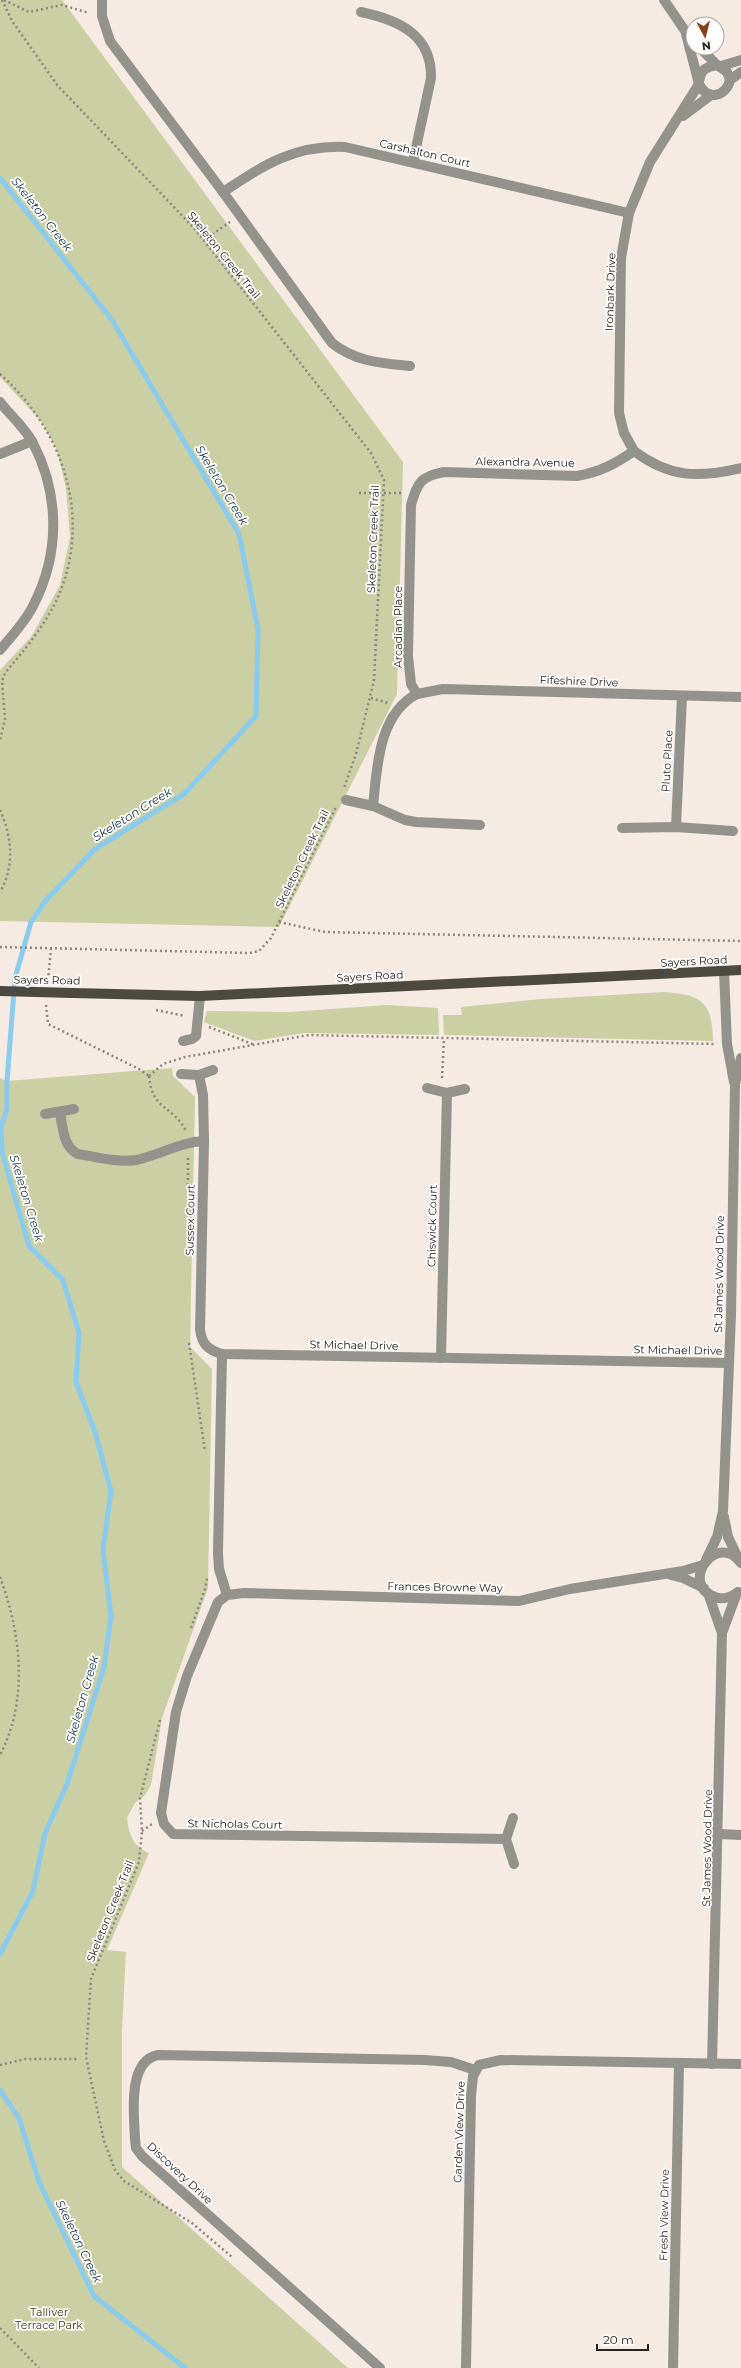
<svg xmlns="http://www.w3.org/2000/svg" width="741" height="2368" viewBox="0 0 741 2368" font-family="Montserrat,sans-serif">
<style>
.green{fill:#cad0a4}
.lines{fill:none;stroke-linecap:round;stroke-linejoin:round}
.stream{stroke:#8bcbee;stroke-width:5}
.path{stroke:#8d8580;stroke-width:2.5;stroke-dasharray:2 3;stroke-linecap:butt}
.minor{stroke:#94928d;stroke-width:10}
.major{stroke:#4c4941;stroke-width:10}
.major-bridge{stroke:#4c4941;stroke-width:10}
.labels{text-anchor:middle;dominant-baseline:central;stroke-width:3.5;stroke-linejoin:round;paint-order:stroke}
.street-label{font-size:11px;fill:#26221f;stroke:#fff}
.park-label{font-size:11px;fill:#404315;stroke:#fff}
.water-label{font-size:12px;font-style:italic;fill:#173544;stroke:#fff}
</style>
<rect width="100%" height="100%" fill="#f6ebe3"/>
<g class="green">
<polygon points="0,0 62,0 403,462 397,694 279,927 0,921 0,670 31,637 60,585 70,537 66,489 57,450 41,421 0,377"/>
<path d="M664,992C702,995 712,1001 713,1041L444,1035L443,1015H462L461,1007L541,999Z"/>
<polygon points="387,1005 438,1008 439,1035 305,1033 254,1041 204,1022 207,1011 289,1012"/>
<path d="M172,1068L173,1076L195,1097L190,1347L212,1369L208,1588L162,1718L151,1785L145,1795L135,1803L127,1818C129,1835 133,1846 149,1853L107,1950L126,1952L122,2031V2167L348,2368H0V1078L7,1081Z"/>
</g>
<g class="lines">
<g class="stream">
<polyline points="0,178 112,320 239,534 258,629 256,716 184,794 95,849 46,900 31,922 15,978 7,1081 7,1109 1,1127 2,1152 29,1246 63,1280 79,1333 76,1382 95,1432 111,1491 103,1549 111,1616 104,1667 67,1784 45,1833 33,1891 0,1954"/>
<polyline points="0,2090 19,2118 39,2182 94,2296 185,2368"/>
</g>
<g class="path">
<polyline points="2,0 12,21 58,86 194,228 371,453 384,480 374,680 356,754 344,788"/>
<polyline points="4,0 29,12 62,5 89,13"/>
<polyline points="204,240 230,222"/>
<path d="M0,374C61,428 91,511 61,590C48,622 26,648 5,673L2,681L5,719L0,740"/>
<polyline points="359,493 402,493"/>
<polyline points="371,698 388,703"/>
<path d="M0,810C12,837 15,866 0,892"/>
<polyline points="279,922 325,932 741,941"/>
<polyline points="0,947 250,953 259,951 271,938 336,807"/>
<polyline points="48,980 51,949"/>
<polyline points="46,1005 48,1024 139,1069 149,1076"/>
<polyline points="156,1010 185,1016"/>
<polyline points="209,1027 255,1045"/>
<path d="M149,1076C152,1111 173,1105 186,1131"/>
<polyline points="149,1076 163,1064 185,1057 309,1035 715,1044"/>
<polyline points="442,1078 444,1039"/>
<polyline points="188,1158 188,1189"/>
<polyline points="189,1343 205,1451"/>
<path d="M0,1577C21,1634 29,1699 0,1755"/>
<polyline points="191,1628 205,1589 207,1578"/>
<polyline points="160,1720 140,1798 142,1831 139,1862 91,1979 86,2057 104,2141 115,2170 124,2181 192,2223 232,2257"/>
<polyline points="142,1831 152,1824"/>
<polyline points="0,2065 25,2059 78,2059"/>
<polyline points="0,2328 39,2368"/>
</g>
<g class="minor">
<path d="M102,0V16L110,41L223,192L332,343C356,362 381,363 410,366"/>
<polyline points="664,0 690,38"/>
<path d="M361,12C399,20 432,35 431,78L413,162"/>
<path d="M686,34L699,84C707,101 726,97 730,80L727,72L717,65C705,67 701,70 699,81"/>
<polyline points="700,48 717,65"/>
<polyline points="721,66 741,60"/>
<polyline points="730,80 741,72"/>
<polyline points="683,116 711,95"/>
<path d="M223,192C264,165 294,145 345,147L629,213"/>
<path d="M0,402C10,415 25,428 33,443C60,495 60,554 33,606C25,622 12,636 0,650"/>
<polyline points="634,451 624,433 619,413 621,258 629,213 650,162 699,84"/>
<polyline points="0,454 32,441"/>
<polyline points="417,694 443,689 741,697"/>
<polyline points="346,800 373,806 405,820 416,822 480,825"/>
<path d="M373,806C377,769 378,714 417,694L411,684L408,656L411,505C417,483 421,476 444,472L577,476C600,472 615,464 634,451C670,478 698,478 741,468"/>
<polyline points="676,827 682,696"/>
<polyline points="622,828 676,827 733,831"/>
<polyline points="724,971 727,1044 734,1082"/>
<polyline points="183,1041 192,1039 196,1036 200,996"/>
<polyline points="181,1074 199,1075 213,1070"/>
<path d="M199,1075L203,1095L204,1141L200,1330C202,1344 208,1350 222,1354L728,1363"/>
<polyline points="427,1088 447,1093 465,1089"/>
<path d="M60,1113C63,1128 63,1147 78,1154C96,1157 118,1163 136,1160C160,1155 180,1142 204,1141"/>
<polyline points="45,1114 74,1109"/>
<polyline points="222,1354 218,1553 219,1569 227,1595"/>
<polyline points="441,1358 447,1093"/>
<polyline points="724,1517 728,1537 739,1560"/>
<polyline points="706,1560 717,1537 723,1511 731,1315 735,1084 741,1058"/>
<polyline points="671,1575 683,1578 704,1588"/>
<path d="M738,1592C732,1597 723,1600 715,1597C678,1584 717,1530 741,1563"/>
<polyline points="708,1593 722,1633"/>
<polyline points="513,1818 506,1839 514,1864"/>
<polyline points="719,1834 741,1835"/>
<polyline points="506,1839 173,1834 164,1824 161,1813 176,1712 187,1676 218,1602 227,1595 244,1593 519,1601 570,1589 683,1571 703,1565"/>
<polyline points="712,2064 722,1633 737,1593"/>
<path d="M380,2368L142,2156L136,2148L135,2139C134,2115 127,2061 158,2055L425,2060L451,2062L475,2070"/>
<polyline points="466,2368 471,2096 473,2076 479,2065 501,2060 741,2064"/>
<polyline points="673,2368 679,2063"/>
</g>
<polyline class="major" points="72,993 200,996 741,970"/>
<polyline class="major-bridge" points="0,991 72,993"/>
</g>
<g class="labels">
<g class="street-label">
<text transform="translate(425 153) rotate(13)">Carshalton Court</text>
<text transform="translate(224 255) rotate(51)">Skeleton Creek Trail</text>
<text transform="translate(610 292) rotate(-88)">Ironbark Drive</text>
<text transform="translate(525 462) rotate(1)">Alexandra Avenue</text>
<text transform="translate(373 539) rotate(-88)">Skeleton Creek Trail</text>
<text transform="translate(398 627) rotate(-90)">Arcadian Place</text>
<text transform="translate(579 681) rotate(2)">Fifeshire Drive</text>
<text transform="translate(667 761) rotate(-87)">Pluto Place</text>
<text transform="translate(302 859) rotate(-64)">Skeleton Creek Trail</text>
<text transform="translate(694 961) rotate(-3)">Sayers Road</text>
<text transform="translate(370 976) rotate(-3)">Sayers Road</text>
<text transform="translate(47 980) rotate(1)">Sayers Road</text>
<text transform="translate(190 1220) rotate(-89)">Sussex Court</text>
<text transform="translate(432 1226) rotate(-89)">Chiswick Court</text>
<text transform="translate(719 1274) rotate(-89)">St James Wood Drive</text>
<text transform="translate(354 1345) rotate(1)">St Michael Drive</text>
<text transform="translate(678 1350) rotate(1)">St Michael Drive</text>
<text transform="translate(445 1587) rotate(1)">Frances Browne Way</text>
<text transform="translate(235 1824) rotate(1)">St Nicholas Court</text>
<text transform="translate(707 1848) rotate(-89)">St James Wood Drive</text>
<text transform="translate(110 1911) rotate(-68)">Skeleton Creek Trail</text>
<text transform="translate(459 2132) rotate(-88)">Garden View Drive</text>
<text transform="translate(180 2173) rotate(43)">Discovery Drive</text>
<text transform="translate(664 2215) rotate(-89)">Fresh View Drive</text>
</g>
<g class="park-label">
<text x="49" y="2312">Talliver<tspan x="49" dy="13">Terrace Park</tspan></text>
</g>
<g class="water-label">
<text transform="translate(42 214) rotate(52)">Skeleton Creek</text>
<text transform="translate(222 485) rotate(59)">Skeleton Creek</text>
<text transform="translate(132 814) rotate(-32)">Skeleton Creek</text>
<text transform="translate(27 1198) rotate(73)">Skeleton Creek</text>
<text transform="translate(82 1699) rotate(-74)">Skeleton Creek</text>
<text transform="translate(79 2241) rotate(64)">Skeleton Creek</text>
</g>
</g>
<g transform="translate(705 36) rotate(173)"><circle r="19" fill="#ffffff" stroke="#a8a7a5"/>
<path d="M0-3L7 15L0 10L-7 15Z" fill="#86411a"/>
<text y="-6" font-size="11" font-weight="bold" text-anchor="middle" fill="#26221f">N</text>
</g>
<path d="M597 2344v6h51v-6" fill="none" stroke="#26221f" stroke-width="2"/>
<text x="603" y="2344" font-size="12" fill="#26221f" stroke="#ffffff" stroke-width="3" paint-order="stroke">20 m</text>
</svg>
